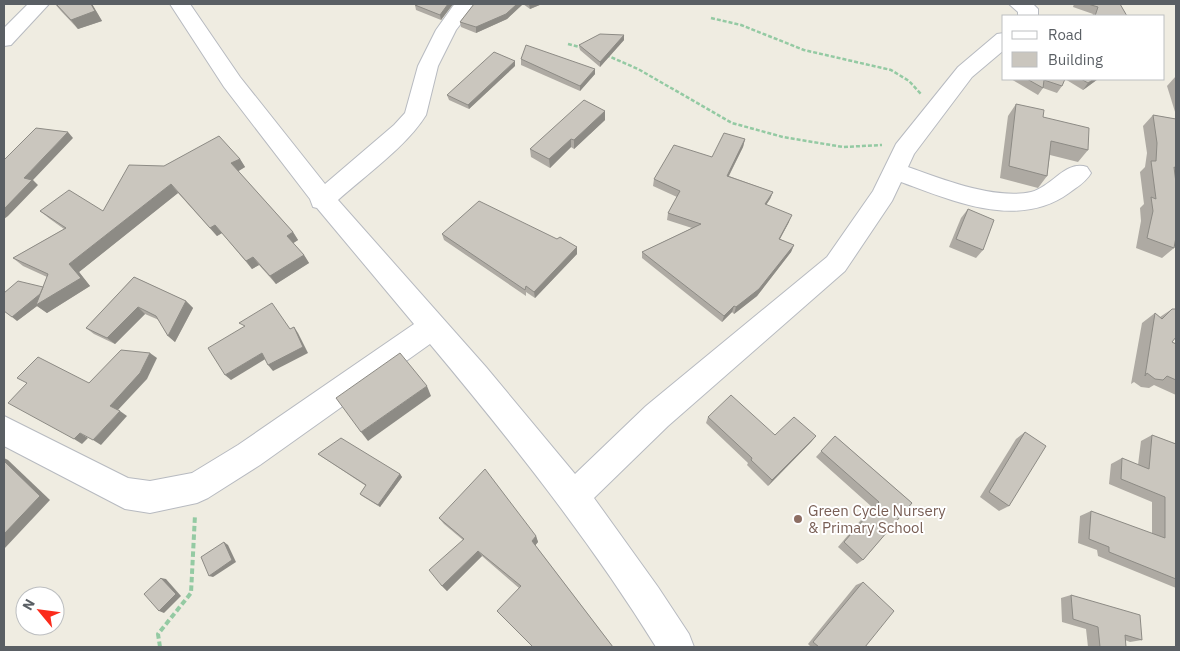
<svg xmlns="http://www.w3.org/2000/svg" width="1180" height="651" viewBox="0 0 1180 651" font-family="'IBM Plex Sans',sans-serif">
<style>
.lines{fill:none;stroke-linecap:round;stroke-linejoin:round}
.minor-casing{stroke:#b7bac0;stroke-width:2}
.path-far1{stroke:#94caa3;stroke-width:2.5;stroke-dasharray:4 2;stroke-linecap:butt}
.path{stroke:#94caa3;stroke-width:4;stroke-dasharray:5.5 3;stroke-linecap:butt}
.minor{fill:#fff;fill-rule:evenodd}
.wall{fill:#aeaaa3}
.shaded-wall{fill:#8d8b85}
.building{fill:#cac6be;stroke:#8d8b85}
.education-dot{fill:#8d6e63;stroke:#fff;stroke-width:2}
.labels{text-anchor:middle;dominant-baseline:central;stroke-width:4;stroke-linejoin:round;paint-order:stroke}
.education-label{font-size:15px;fill:#785e54;stroke:#fff;text-anchor:start}
</style>
<rect width="100%" height="100%" fill="#efece1"/>
<g class="lines">
<defs>
<g id="minor">
<polygon points="28,4 49,4 11,45 4,46 4,28"/>
<path d="M170,4H190L240,77L325,184L394,125L405,113L418,66L436,30L453,6L455,4H476L456,30L438,66L426,115C407,146 366,175 338,200L486,367L575,474L646,406L827,257L873,191L896,144L958,67L997,34L1004,33V50L972,77L914,154L908,167C942,179 994,200 1031,192C1052,187 1065,160 1087,167L1091,173C1086,182 1077,187 1069,193C1018,230 953,201 901,182L892,201L845,271L668,426L594,498L658,587L689,634L694,647H656C589,539 511,441 430,344L260,465L208,498L197,503L150,513L125,509L4,446V416L128,478L150,481L192,473L238,445L414,324L317,208L313,207L310,199L224,87Z"/>
<polygon points="1009,4 1033,4 1038,9 1038,16 1018,16 1018,12"/>
</g>
</defs>
<use href="#minor" class="minor-casing"/>
<g class="path-far1">
<polyline points="711,18 741,25 804,50 891,70 909,81 921,94"/>
<polyline points="568,44 583,48"/>
<polyline points="606,55 638,69 732,123 783,137 843,147 882,145"/>
</g>
<polyline class="path" points="160,647 158,634 191,593 195,515"/>
<use href="#minor" class="minor"/>
</g>
<g class="wall">
<polygon points="55,4 92,4 102,21 78,29 61,11"/>
<polygon points="415,4 453,4 441,20 416,10 415,5"/>
<polygon points="474,4 523,4 507,19 476,33 461,27 460,22"/>
<polygon points="523,4 542,4 530,9"/>
<polygon points="1074,4 1120,4 1127,16 1092,16 1093,14 1073,7"/>
<polygon points="624,35 624,40 600,67 580,50 579,45"/>
<polygon points="521,59 595,74 580,91 521,65"/>
<polygon points="515,66 469,109 449,100 447,95"/>
<polygon points="1176,76 1176,115 1167,86"/>
<polygon points="1011,79 1098,79 1083,90 1065,79 1062,86 1057,93 1043,88 1038,95"/>
<polygon points="1016,104 1043,117 1088,150 1078,162 1050,155 1047,176 1038,188 1000,178 1008,116"/>
<polygon points="605,111 605,120 574,149 571,147 550,168 531,157 530,149"/>
<polygon points="1153,115 1176,119 1176,179 1174,248 1162,258 1136,248 1141,221 1140,208 1144,204 1140,172 1145,167 1147,153 1143,126"/>
<polygon points="745,139 743,147 729,176 773,192 770,199 766,205 789,222 780,239 794,245 791,252 757,296 734,314 732,312 722,322 642,258 642,252 692,228 667,220 668,213 677,197 653,186 654,179 712,157"/>
<polygon points="240,159 245,167 238,171 293,232 298,240 293,243 304,255 309,263 276,284 259,265 252,269 222,233 217,236 178,193 79,272 90,286 47,313 37,306 17,321 43,287 47,277 23,266 13,258 64,229 50,219 40,211 103,211 164,166"/>
<polygon points="968,209 983,250 976,258 949,247 961,218"/>
<polygon points="442,234 557,239 577,247 577,254 535,298 526,292 526,296 444,240"/>
<polygon points="134,277 186,301 193,308 175,342 168,336 159,320 145,314 115,344 94,334 86,328"/>
<polygon points="1172,309 1172,342 1176,344 1176,395 1154,385 1149,388 1141,387 1134,382 1131,384 1142,323 1155,313 1160,317"/>
<polygon points="708,417 775,435 816,436 811,442 768,486 747,465 748,463 706,423"/>
<polygon points="1025,432 1009,506 999,511 980,497 1016,439"/>
<polygon points="1152,435 1176,444 1176,588 1098,556 1097,550 1078,543 1080,516 1091,511 1152,534 1152,502 1109,484 1111,464 1122,458 1138,465 1141,441"/>
<polygon points="835,436 912,503 863,560 857,564 838,547 872,507 816,457"/>
<polygon points="318,454 400,474 402,477 380,507 362,496 360,494 366,486"/>
<polygon points="439,518 536,536 538,542 535,545 613,647 519,588 482,556 447,591 442,586 463,540 444,524"/>
<polygon points="863,582 865,647 811,647 808,644 856,585"/>
<polygon points="1071,595 1142,640 1130,642 1125,640 1126,647 1088,647 1086,629 1062,622 1061,598"/>
</g>
<g class="shaded-wall">
<polygon points="91,4 92,4 102,21 78,29 71,20"/>
<polygon points="448,4 453,4 441,20 440,15"/>
<polygon points="517,4 523,4 507,19 476,33 476,27"/>
<polygon points="529,4 542,4 530,9"/>
<polygon points="624,35 624,40 600,67 600,62"/>
<polygon points="515,61 515,66 469,109 468,105"/>
<polygon points="595,69 595,74 580,91 580,86"/>
<polygon points="1094,79 1098,79 1083,90 1088,83"/>
<polygon points="605,111 605,120 574,149 574,140"/>
<polygon points="68,132 73,138 33,180 38,185 8,216 4,219 4,209 24,178"/>
<polygon points="571,139 571,147 550,168 549,159"/>
<polygon points="745,139 743,147 725,183 727,176"/>
<polygon points="240,159 245,167 237,172 231,163"/>
<polygon points="171,184 178,193 79,272 90,286 47,313 37,306 17,321 12,317 69,264"/>
<polygon points="773,192 770,199 762,211 765,204"/>
<polygon points="792,215 789,222 776,246 779,239"/>
<polygon points="215,225 222,233 217,236 210,228"/>
<polygon points="293,232 298,240 292,244 287,236"/>
<polygon points="794,245 791,252 757,296 734,314 736,307"/>
<polygon points="577,247 577,254 535,298 534,292"/>
<polygon points="304,255 309,263 276,284 270,276"/>
<polygon points="253,257 259,265 252,269 246,261"/>
<polygon points="186,301 193,308 175,342 168,336"/>
<polygon points="734,306 732,312 722,322 724,316"/>
<polygon points="138,307 145,314 115,344 107,338"/>
<polygon points="294,327 298,333 308,353 273,371 268,365"/>
<polygon points="150,353 157,358 147,379 117,411 110,406"/>
<polygon points="262,353 267,358 231,380 225,375"/>
<polygon points="427,386 431,396 368,441 361,432"/>
<polygon points="120,411 127,416 101,445 93,440"/>
<polygon points="80,433 88,438 82,444 74,439"/>
<polygon points="816,436 811,442 768,486 772,480"/>
<polygon points="4,458 8,460 50,500 4,549"/>
<polygon points="400,474 402,477 380,507 378,505"/>
<polygon points="536,536 538,542 534,547 532,541"/>
<polygon points="224,542 228,545 236,562 213,577 209,576"/>
<polygon points="478,551 482,556 447,591 442,586"/>
<polygon points="161,578 166,579 181,596 164,613 159,611"/>
</g>
<g class="building">
<polygon points="56,4 91,4 95,11 71,20"/>
<polygon points="415,4 448,4 440,15 415,5"/>
<polygon points="474,4 517,4 506,14 476,27 460,22"/>
<polygon points="1088,4 1120,4 1127,16 1095,16 1098,7"/>
<polygon points="600,34 624,35 600,62 579,45"/>
<polygon points="526,45 595,69 580,86 521,59"/>
<polygon points="494,52 515,61 468,105 447,95"/>
<polygon points="1027,79 1065,79 1062,86 1044,80 1043,88"/>
<polygon points="1081,79 1094,79 1088,83"/>
<polygon points="584,100 605,111 574,140 571,139 549,159 530,149"/>
<polygon points="1016,104 1044,110 1043,117 1089,128 1088,150 1051,141 1047,176 1009,166"/>
<polygon points="1153,115 1176,119 1176,168 1174,167 1176,183 1176,237 1174,248 1147,238 1153,211 1151,197 1156,199 1151,161 1156,161 1157,143"/>
<polygon points="36,128 68,132 24,178 32,180 4,209 4,160"/>
<polygon points="724,133 745,139 727,176 773,192 765,204 792,215 779,239 794,245 759,289 736,307 734,306 724,316 642,252 701,224 668,213 680,191 654,179 674,145 712,157"/>
<polygon points="219,136 240,159 231,163 293,232 287,236 304,255 270,276 253,257 246,261 215,225 210,228 171,184 69,264 81,278 36,305 48,274 13,258 66,228 40,211 69,190 103,211 129,165 164,166"/>
<polygon points="479,201 557,239 560,237 577,247 534,292 526,286 525,290 442,234"/>
<polygon points="968,209 994,220 983,250 956,239"/>
<polygon points="134,277 186,301 168,336 156,316 138,307 107,338 86,328"/>
<polygon points="18,281 43,287 40,294 12,317 4,311 4,293"/>
<polygon points="272,303 290,329 294,327 303,347 268,365 262,353 225,375 208,348 245,326 239,323"/>
<polygon points="1172,309 1176,309 1176,337 1172,342 1176,344 1176,380 1167,376 1163,380 1155,379 1147,373 1145,376 1155,313 1162,319"/>
<polygon points="121,350 150,353 140,373 110,406 120,411 93,440 80,433 74,439 8,403 27,383 17,378 38,357 89,383"/>
<polygon points="400,353 427,386 361,432 336,398"/>
<polygon points="731,395 775,435 794,417 816,436 772,480 751,460 752,458 708,417"/>
<polygon points="1025,432 1046,446 1009,506 989,492"/>
<polygon points="1152,435 1176,444 1176,579 1109,552 1109,547 1089,539 1091,511 1165,538 1165,497 1121,479 1122,458 1149,469"/>
<polygon points="835,436 912,503 863,560 844,542 879,502 821,451"/>
<polygon points="341,438 400,474 378,505 360,494 366,485 318,454"/>
<polygon points="4,461 40,496 4,534"/>
<polygon points="485,469 536,536 532,541 613,647 533,647 497,611 521,586 478,551 442,586 429,570 464,539 439,518"/>
<polygon points="224,542 232,560 209,576 201,557"/>
<polygon points="161,578 176,594 159,611 144,594"/>
<polygon points="863,582 894,611 865,647 819,647 813,642"/>
<polygon points="1071,595 1140,615 1142,640 1125,635 1126,647 1100,647 1098,627 1073,619"/>
</g>
<circle class="education-dot" cx="798" cy="519" r="5"/>
<g class="labels">
<g class="education-label">
<text x="808" y="510">Green Cycle Nursery<tspan x="808" dy="17">&amp; Primary School</tspan></text>
</g>
</g>
<rect width="1180" height="651" fill="none" stroke="#5a5f64" stroke-width="10"/>
<rect x="1002" y="15" width="162" height="65" fill="#ffffff" stroke="#bdbfc1"/>
<rect x="1012" y="31" width="25" height="8" fill="#ffffff" stroke="#bdbfc1"/>
<text x="1048" y="40" font-size="15" fill="#5a5f64">Road</text>
<rect x="1012" y="52" width="25" height="15" fill="#cac6be" stroke="#bdbfc1"/>
<text x="1048" y="65" font-size="15" fill="#5a5f64">Building</text>
<g transform="translate(40 611) rotate(299)"><circle r="24" fill="#ffffff" stroke="#bdbfc1"/>
<path d="M0-4L9 19L0 12L-9 19Z" fill="#fb2b1b"/>
<text y="-8" font-size="14" font-weight="bold" text-anchor="middle" fill="#5a5f64">N</text>
</g>
</svg>
